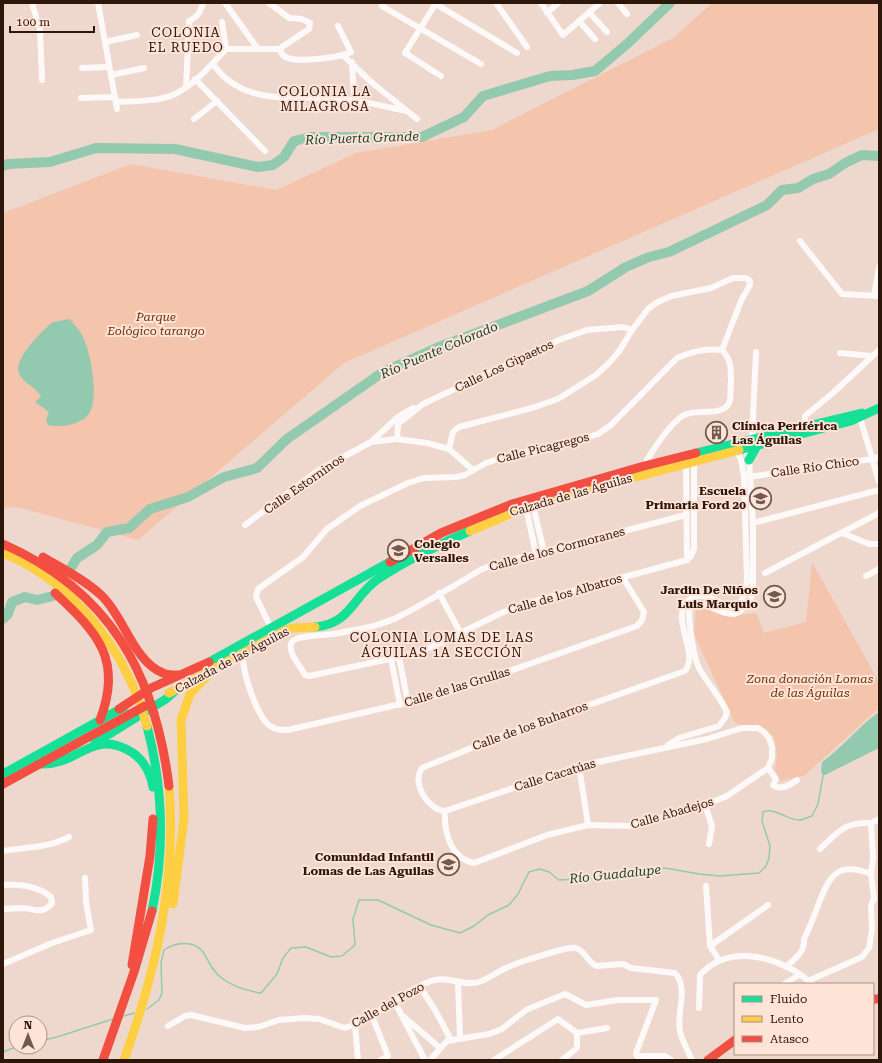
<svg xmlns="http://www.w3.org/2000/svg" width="882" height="1063" viewBox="0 0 882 1063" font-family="'Roboto Serif',serif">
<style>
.green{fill:#f4c4ad}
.water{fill:#93caaf}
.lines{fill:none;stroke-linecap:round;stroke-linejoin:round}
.stream{stroke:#93caaf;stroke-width:1.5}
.river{stroke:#93caaf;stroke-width:10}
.street{stroke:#fcf9f8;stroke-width:6}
.fast{stroke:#16e098;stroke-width:9}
.slow{stroke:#ffcf43;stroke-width:9}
.jam{stroke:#f24e42;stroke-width:9}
.labels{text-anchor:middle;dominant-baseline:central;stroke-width:4;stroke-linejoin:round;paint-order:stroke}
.park-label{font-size:12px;font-style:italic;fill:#713006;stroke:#fee3d7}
.street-label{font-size:12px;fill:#2d160a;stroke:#fee3d7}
.poi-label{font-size:12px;font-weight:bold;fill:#2d160a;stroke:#fee3d7;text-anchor:end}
.neighbourhood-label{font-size:13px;letter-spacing:1px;fill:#2d160a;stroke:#fee3d7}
.water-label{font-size:13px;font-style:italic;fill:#194132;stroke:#fee3d7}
</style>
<rect width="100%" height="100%" fill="#eed8cd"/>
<g class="green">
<polygon points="712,3 879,3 879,129 344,363 138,540 21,508 3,507 3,213 131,164 276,190 356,153 492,130 673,38"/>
<polygon points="812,562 879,682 879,708 804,776 780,781 775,770 777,755 774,736 735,723 694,635 696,604 739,615 756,613 764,633 806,622"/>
</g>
<g class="water">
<path d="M70,319C74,325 80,330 83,337C91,352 100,402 88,415C79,425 60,428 48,425L46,420L49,412L35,402L41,397C36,387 27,385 21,377C9,362 40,334 49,325L53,322Z"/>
<path d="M879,712V748L823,776L821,771L822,762C843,747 858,727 879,712Z"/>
</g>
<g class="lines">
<g class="stream">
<path d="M147,1009L159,1000L162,993L161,963L164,950C174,943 193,939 203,952C209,961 213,973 223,979C234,987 248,991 261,993L277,974L283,958L291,948L306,947L331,957L342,956L355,945L353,919L359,900H378L431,925L460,933L474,926L488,915L509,905L518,894L529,872L540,869L549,872L559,880L601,878L665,868L699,874L720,876L759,873L766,866L769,858L770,846L762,821L763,812C775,807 787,820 799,820C803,820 808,817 812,816L818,804L823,776"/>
<polyline points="124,1016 134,1013"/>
<polyline points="40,1041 57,1037 113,1019"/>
<polyline points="3,1052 16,1047"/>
</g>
<g class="river">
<polyline points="3,166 8,164 50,162 96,148 175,149 258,167 273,165 284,157 294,141 311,137 422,137 464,117 483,96 550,76 572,75 595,71 627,44 670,3"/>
<polyline points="3,619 8,614 12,602 25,597 37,600 57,595 61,576 69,571 77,558 97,545 107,532 129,528 150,509 188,497 224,477 257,468 287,439 383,372 439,347 588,291 626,267 649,257 669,252 767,205 782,190 798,188 813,179 829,174 845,163 862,155 879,156"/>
</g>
<g class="street">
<polyline points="32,3 40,30 42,80"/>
<polyline points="98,3 117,109"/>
<polyline points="225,3 258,49"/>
<polyline points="434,3 517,53"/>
<polyline points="436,3 405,53 441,76"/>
<polyline points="496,3 527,47"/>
<polyline points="541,3 563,35 600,3"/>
<polyline points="618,3 627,14"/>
<polyline points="382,6 481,64"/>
<polyline points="589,12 607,32"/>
<polyline points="547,13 558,3"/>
<polyline points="579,21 595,39"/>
<polyline points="222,22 226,49"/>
<polyline points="105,42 137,35"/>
<path d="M279,49C281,52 282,55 285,57C296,63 339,58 351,52L338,26"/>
<polyline points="344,56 370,81 417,119"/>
<polyline points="352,62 354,100"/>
<path d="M213,64C244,109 298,94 343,99C365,101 386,107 407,111"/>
<polyline points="82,68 109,67"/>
<polyline points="111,75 144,68"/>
<polyline points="195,79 265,151"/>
<path d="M186,87L189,24V21C198,17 200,12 203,3"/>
<polyline points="81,98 115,97"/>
<path d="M116,102C135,101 160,102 177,93C196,83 212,64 226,49H279L309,29L310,23L302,19L289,18L269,3"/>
<polyline points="194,119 217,101"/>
<polyline points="800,241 842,294 879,296"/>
<polyline points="874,296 879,267"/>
<polyline points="840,353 872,356"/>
<polyline points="859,414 879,482"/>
<polyline points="805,425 805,416 834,392 879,350"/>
<polyline points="397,439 398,424 423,404 559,340 587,330 623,327 632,330"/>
<polyline points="752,439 756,352"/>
<polyline points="371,442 399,416 413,408"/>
<polyline points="449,449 453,432 459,427 532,408 558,399 596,375 610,362 620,350 632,330 648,309 656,303 671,296 711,288 733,278 746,278 750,281 750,285 741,301 722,350"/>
<polyline points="686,463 687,560"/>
<polyline points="748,477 872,459 879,457"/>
<polyline points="532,501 544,552"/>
<polyline points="525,503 536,554"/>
<path d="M686,515L496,564L482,569C455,585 428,602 400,616C381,626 359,629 339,633C328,636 298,634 292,642C286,651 301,667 305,675L309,676L399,657L432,647L499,614L524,604L687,560L691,556L694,549V461"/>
<polyline points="753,523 879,490"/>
<polyline points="245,525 319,470 371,442 397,439 427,443 449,449 473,470"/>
<polyline points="842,533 869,544 879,544"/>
<polyline points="765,573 879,513"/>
<polyline points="866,576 879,569"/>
<polyline points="439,593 461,634"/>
<path d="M271,628L256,597L258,589L303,557L327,529L360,506L408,483L424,478L456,477L465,475L486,463L507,456L573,442L598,434L611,425L677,358C692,351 706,348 722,350C731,359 731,369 731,381C730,387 731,394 730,400C727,418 696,408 684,415C670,423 651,452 644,466"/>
<path d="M241,655C244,662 244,667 245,673C248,686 259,719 270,726C276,730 282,730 288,730L444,694L637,626L642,620L644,612L623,578"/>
<polyline points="399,657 408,703"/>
<polyline points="391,659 400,705"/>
<path d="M668,745L679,738L719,726L725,718L727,712C720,697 709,685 700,670C693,658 689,624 689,610L696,604H702L725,613L734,614L739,612L750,603L753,589V523L749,460L744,445"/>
<polyline points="579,766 588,825"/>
<path d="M768,768L776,779L773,785C781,791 790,785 797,780"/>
<polyline points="705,805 712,826 709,844"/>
<path d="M445,811C444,832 450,858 474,863L547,835L588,825L633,826L705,805L727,796L768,768L772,758V747L769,738L764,732L758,728H742L707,739L579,766L445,811C428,810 411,783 422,768L501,736L685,671C699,653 672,622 686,602C689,600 694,597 697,596C720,592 739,632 747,580L744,477L741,460L736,448"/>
<polyline points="871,823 879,819"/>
<path d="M3,851C26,847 48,848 69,837"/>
<path d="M3,885C19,884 38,886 51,897L52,903C42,915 36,909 23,908C16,908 10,909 3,909"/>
<polyline points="706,886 710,946 719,960"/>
<polyline points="710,946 768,905"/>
<polyline points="3,964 52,943 91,930 86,902 85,878"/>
<path d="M786,967C795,958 805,953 804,939C809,929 813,919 817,908C829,878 835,860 871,874"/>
<path d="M808,981L862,957L869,948L872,930L871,905L874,899L871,874L873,858L871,823C844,822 838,832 820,849"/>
<polyline points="458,982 460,1038"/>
<polyline points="784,984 799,975"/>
<polyline points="420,987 435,1010 451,1040"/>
<polyline points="394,1001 425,1060"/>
<path d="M699,1008L700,975C730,942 783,957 812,984"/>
<polyline points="372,1016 388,1056 381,1060"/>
<polyline points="403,1016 440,1048"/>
<polyline points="355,1024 358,1060"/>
<path d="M168,1026L185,1016L191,1015L245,1028L258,1027L279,1020L304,1018L319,1019L345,1028C377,1018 400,992 431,981C447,975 463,987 479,982C488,979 497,972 506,968C516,963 568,946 576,948C586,951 587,963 597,966L623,964L631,968L675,973C689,988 676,1014 680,1031C682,1041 688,1051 692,1060"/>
<polyline points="577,1033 607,1028"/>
<polyline points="430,1060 447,1041 489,1034 502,1029 526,1010 565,994 586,1005 617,1000 656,1000 636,1053 637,1056 665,1056 671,1060"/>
<polyline points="494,1060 558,1019 577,1033 577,1048 562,1060"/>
</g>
<g class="fast">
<polyline points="739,450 851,421 879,408"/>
<polyline points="696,453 862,413"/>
<polyline points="749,460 758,444"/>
<path d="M315,627C351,624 353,596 378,579C405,561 440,544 470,531"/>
<polyline points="204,665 390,562"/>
<path d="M147,726C163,787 165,849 152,911"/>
<polyline points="95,743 166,699 175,691"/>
<path d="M40,764C79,766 92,727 133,753C144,761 151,774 153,787"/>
<polyline points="3,774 124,707"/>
</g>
<g class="slow">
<polyline points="470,531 533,504 739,450"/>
<path d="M3,553C76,583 126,651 147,726"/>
<polyline points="169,693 284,631 292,628 315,627"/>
<polyline points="173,904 184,819 181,720 190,694 211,672"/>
<path d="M124,1060C156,971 177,881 169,786"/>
</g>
<g class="jam">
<path d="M3,544C110,591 155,674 169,786"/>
<path d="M43,557C63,569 85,580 102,596C124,617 134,662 163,673C167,675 173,675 178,675"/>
<polyline points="390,562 441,533 512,504 644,466 696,453"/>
<path d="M55,593C98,633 123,660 100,720"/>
<polyline points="119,709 151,688 209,662"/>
<polyline points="3,784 145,706"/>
<polyline points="132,965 150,856 153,819"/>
<polyline points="873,999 879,999"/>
<polyline points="103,1060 134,972 152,911"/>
<polyline points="708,1060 735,1040"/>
</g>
</g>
<defs>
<symbol id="building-ring" viewBox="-11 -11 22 22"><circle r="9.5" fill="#fee3d7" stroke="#715a4e" stroke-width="1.5"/><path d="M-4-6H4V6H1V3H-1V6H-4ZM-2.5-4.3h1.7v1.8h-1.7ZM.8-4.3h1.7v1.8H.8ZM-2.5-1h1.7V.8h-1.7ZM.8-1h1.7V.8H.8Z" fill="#715a4e"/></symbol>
<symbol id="school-ring" viewBox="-11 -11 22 22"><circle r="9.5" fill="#fee3d7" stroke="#715a4e" stroke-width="1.5"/><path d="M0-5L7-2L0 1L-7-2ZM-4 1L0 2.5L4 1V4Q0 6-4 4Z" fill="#715a4e"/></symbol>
</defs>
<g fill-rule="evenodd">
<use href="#building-ring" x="704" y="420" width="25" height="25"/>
<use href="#school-ring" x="748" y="486" width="25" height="25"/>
<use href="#school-ring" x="386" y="538" width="25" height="25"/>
<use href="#school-ring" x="762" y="584" width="25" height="25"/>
<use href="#school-ring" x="436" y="852" width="25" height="25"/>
</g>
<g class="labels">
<g class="park-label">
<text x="156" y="317">´Parque<tspan x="156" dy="14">Eológico tarango</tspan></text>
<text x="810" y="679">Zona donación Lomas<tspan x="810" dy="14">de las Águilas</tspan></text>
</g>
<g class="street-label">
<text transform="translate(504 366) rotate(-25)">Calle Los Gipaetos</text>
<text transform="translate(543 448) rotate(-14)">Calle Picagregos</text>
<text transform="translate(815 467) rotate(-8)">Calle Río Chico</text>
<text transform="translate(304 484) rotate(-35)">Calle Estorninos</text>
<text transform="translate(571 495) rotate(-16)">Calzada de las Águilas</text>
<text transform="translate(557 549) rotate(-15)">Calle de los Cormoranes</text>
<text transform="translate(565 594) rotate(-16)">Calle de los Albatros</text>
<text transform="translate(232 660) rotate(-28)">Calzada de las Águilas</text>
<text transform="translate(457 687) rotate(-17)">Calle de las Grullas</text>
<text transform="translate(530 726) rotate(-20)">Calle de los Buharros</text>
<text transform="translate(555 775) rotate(-17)">Calle Cacatúas</text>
<text transform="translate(672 813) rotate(-16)">Calle Abadejos</text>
<text transform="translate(388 1005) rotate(-29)">Calle del Pozo</text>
</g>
<g class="poi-label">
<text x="732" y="426" text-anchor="start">Clínica Periférica<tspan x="732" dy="14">Las Águilas</tspan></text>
<text x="746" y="491">Escuela<tspan x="746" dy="14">Primaria Ford 20</tspan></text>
<text x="414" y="544" text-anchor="start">Colegio<tspan x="414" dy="14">Versalles</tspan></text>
<text x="758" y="590">Jardin De Niños<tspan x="758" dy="14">Luis Marquio</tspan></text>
<text x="434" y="857">Comunidad Infantil<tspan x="434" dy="14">Lomas de Las Aguilas</tspan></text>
</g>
<g class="neighbourhood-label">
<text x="186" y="32">COLONIA<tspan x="186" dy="15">EL RUEDO</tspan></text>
<text x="325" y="91">COLONIA LA<tspan x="325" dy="15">MILAGROSA</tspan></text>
<text x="442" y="637">COLONIA LOMAS DE LAS<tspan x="442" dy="15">ÁGUILAS 1A SECCIÓN</tspan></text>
</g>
<g class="water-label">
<text transform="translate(362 138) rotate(-2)">Río Puerta Grande</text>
<text transform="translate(439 350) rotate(-23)">Río Puente Colorado</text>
<text transform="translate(615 874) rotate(-6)">Río Guadalupe</text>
</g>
</g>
<rect width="882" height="1063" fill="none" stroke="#2d160a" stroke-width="8"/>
<rect x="734" y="983" width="140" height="72" fill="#fee3d7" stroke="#aa9185"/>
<rect x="742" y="996" width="20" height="6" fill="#16e098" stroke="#aa9185"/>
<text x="770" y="1003" font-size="12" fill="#2d160a">Fluido</text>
<rect x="742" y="1016" width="20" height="6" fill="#ffcf43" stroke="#aa9185"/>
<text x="770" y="1023" font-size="12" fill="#2d160a">Lento</text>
<rect x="742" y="1036" width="20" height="6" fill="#f24e42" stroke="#aa9185"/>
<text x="770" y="1043" font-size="12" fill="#2d160a">Atasco</text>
<g transform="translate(28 1035)"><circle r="19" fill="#fee3d7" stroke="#aa9185"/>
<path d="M0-3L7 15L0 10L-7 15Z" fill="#715a4e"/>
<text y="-6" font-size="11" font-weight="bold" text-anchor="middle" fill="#2d160a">N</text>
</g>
<path d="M10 26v6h84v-6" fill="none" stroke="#2d160a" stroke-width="2"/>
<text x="16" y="26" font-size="12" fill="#2d160a" stroke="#fee3d7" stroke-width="3" paint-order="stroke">100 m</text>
</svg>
